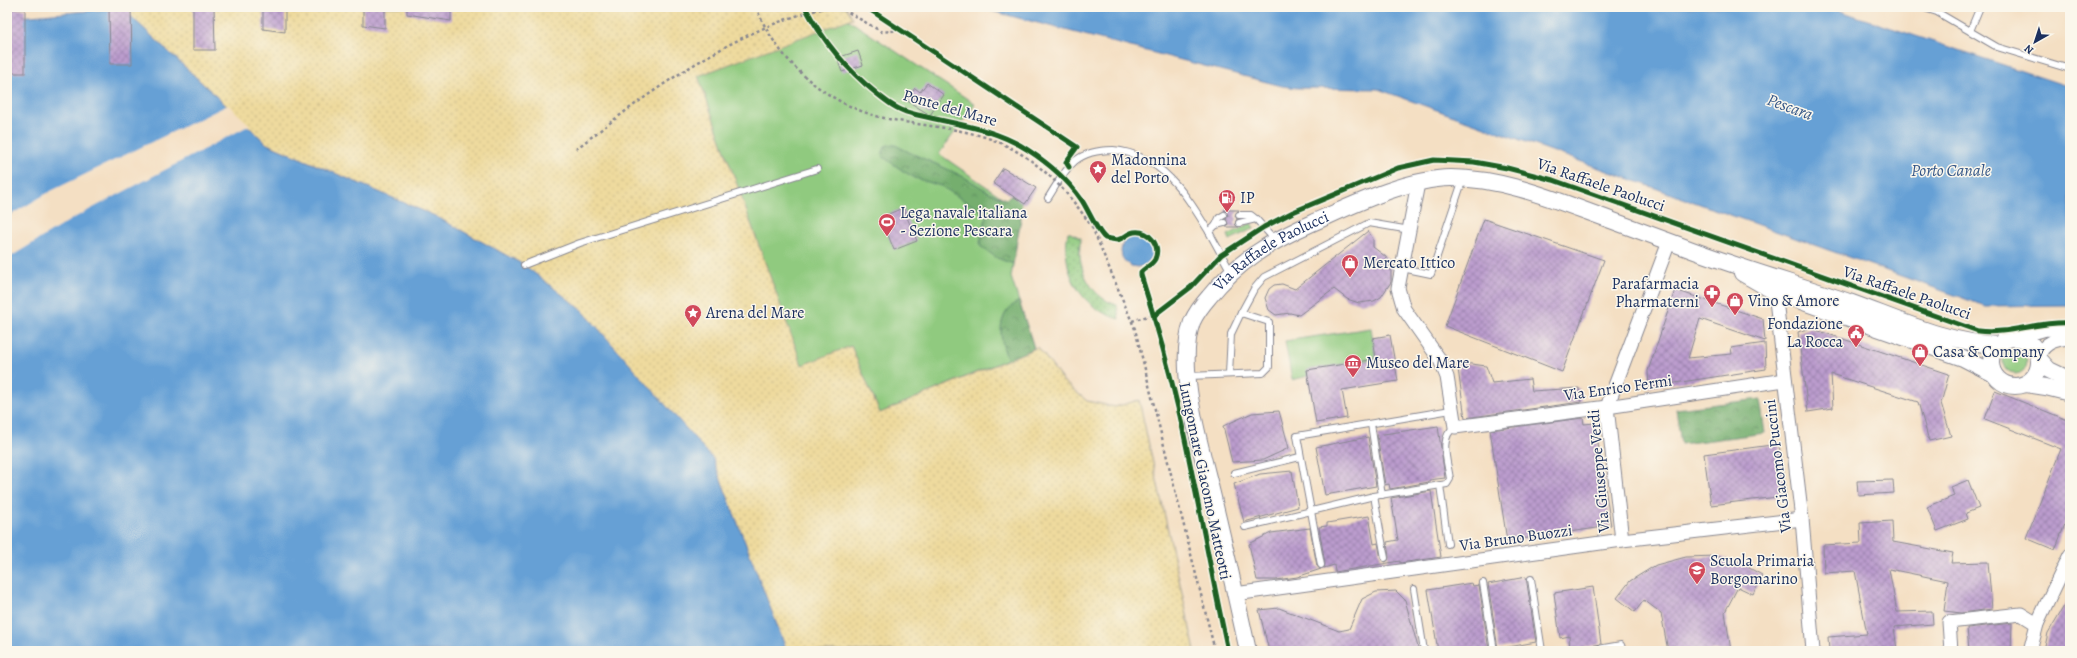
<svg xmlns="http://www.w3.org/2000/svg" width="2077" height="658" viewBox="0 0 2077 658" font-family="Alegreya,serif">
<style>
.green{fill:#90ca7f;stroke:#567c6e}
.forest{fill:url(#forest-crowns);stroke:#486e66}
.sand{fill:url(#sand-dots);stroke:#84847e}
.garden{fill:url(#garden-dots);stroke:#567c6e}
.water{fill:#66a0d5;stroke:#40689a}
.pier{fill:#f4dfc3}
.building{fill:url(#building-cross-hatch)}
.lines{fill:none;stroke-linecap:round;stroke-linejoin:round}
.service-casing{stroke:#888790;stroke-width:8}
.minor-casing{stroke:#888790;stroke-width:15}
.tertiary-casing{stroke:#888790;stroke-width:18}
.path{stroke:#888790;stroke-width:2.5;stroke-dasharray:3 3;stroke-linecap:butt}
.service{stroke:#fff;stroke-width:6}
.minor{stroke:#fff;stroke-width:13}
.tertiary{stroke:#fff;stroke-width:16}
.path-bridge{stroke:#888790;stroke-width:2.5;stroke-dasharray:3 3;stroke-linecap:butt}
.cycleway-casing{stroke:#fbf7ec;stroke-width:8}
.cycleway{stroke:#1b5e20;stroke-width:5}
.labels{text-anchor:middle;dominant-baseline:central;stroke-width:3;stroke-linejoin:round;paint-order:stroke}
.street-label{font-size:16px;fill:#1b2f5e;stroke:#fbf7ec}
.poi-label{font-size:16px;fill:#1b2f5e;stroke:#fbf7ec;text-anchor:start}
.water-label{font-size:17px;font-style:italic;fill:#355788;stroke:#fbf7ec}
</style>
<defs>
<pattern id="forest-crowns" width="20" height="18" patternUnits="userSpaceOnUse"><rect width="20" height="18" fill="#74ae6e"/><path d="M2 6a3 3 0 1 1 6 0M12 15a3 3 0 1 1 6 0" fill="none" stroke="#5e8e5e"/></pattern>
<pattern id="sand-dots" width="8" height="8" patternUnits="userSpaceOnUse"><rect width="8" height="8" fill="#eeda9e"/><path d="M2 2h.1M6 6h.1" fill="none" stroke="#ccbb8a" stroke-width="1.8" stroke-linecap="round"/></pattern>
<pattern id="garden-dots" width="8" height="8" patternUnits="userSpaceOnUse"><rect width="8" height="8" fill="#90ca7f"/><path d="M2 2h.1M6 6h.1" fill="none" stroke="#75a46b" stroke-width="1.8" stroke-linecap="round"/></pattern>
<pattern id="building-cross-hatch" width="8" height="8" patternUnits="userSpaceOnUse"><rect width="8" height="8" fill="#bb9ccd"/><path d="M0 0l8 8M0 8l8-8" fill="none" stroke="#9780aa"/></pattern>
</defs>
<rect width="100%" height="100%" fill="#fbf7ec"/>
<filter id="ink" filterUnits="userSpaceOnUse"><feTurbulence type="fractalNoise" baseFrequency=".025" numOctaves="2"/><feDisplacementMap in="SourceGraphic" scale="8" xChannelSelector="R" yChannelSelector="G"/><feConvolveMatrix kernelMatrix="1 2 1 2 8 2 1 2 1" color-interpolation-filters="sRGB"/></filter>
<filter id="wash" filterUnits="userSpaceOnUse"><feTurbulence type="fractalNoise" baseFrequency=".012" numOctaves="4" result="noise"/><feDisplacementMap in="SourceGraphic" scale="16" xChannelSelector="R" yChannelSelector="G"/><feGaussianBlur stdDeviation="0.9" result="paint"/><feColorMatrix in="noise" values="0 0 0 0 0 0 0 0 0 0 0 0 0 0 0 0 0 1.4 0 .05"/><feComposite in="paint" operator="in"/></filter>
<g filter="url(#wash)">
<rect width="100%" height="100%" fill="#f4dfc3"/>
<g class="green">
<polygon points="847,19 975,104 939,154 1022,211 1011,277 1034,348 880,413 851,346 802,366 698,76"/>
<polygon points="1251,223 1254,228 1230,240 1228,235"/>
<polygon points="1371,328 1376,359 1307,370 1308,376 1292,380 1285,341"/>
<circle cx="2015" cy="362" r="12"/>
</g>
<g class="forest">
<path d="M893,144C915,156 938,164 960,175C976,183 989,194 1006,199L1018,192L1021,194L1022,211L1013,264L997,258L980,246C980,236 985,226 986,216L981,211L941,186L915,178L903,171L882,156L885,146Z"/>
<path d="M1019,301L1034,348L1008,360C999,339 995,314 1019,301Z"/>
<polygon points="1760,399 1765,433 1681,444 1676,409"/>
</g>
<polygon class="sand" points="141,7 846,7 853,18 698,76 802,365 851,346 880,413 1038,347 1063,381 1087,401 1115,407 1139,400 1195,651 787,651 713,459 524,265 435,216 267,144 122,8"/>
<path class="garden" d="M1068,232L1081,238C1075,264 1089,297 1117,305L1119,319C1080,308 1060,271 1068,232Z"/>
<g class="water">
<polygon points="976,7 1828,7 2070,87 2070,305 1985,306 1378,89 1298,88 1282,86"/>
<polygon points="122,8 267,144 435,216 524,265 582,310 713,459 787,651 7,651 7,18"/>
<circle cx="1137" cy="251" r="16"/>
</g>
<polygon class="pier" points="228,105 250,125 72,219 7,259 7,217 51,191"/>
<g id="blocks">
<g class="building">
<polygon points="109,7 131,7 132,64 110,64"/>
<polygon points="193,7 214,7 215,50 193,50"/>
<polygon points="263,7 285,7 285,32 263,29"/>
<polygon points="363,7 385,7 385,28 363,25"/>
<polygon points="407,7 451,7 451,21 407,14"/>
<rect x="7" y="9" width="18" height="64"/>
<polygon points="858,51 863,65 842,72 837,58"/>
<polygon points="927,83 944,95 930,115 906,100 915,88 920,92"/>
<polygon points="1003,168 1036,188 1025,204 993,183"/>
<polygon points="903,208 917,241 894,250 881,217"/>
<polygon points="1224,210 1239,210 1235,215 1237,219 1235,224 1239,227 1226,227 1228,224 1226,219 1228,215"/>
<polygon points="1484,219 1604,260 1562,372 1445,326"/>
<polygon points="1368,231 1373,239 1373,247 1386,257 1391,267 1391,282 1381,297 1374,301 1359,303 1347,299 1334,289 1299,315 1290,313 1276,315 1269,310 1265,298 1269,289 1274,285 1282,284 1295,289"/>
<polygon points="1675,290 1763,319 1765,341 1700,319 1688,358 1732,354 1731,348 1765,343 1766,369 1649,387 1648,371"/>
<polygon points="1810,328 1949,374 1941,403 1951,436 1929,441 1918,402 1831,374 1833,408 1808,412 1798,332"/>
<polygon points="1390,335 1398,381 1342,390 1347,418 1316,423 1307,370 1376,359 1373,338"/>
<polygon points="1457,362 1486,366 1492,383 1530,379 1532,391 1579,388 1581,402 1465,418"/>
<polygon points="1995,391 2070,421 2070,511 2055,550 2026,538 2061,449 1985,419"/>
<polygon points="1279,411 1289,448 1263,460 1232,462 1223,426 1252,413"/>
<polygon points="1583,418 1584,424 1595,423 1611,526 1507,541 1490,430"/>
<polygon points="1438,426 1445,478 1429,480 1429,482 1390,489 1389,484 1385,485 1377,435"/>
<polygon points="1368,437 1376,486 1325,495 1316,447"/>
<polygon points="1779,444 1786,496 1711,505 1704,454"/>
<polygon points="1292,471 1298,507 1244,522 1234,484 1260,474"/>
<polygon points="1893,480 1894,493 1858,495 1857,481"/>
<polygon points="1968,480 1979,508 1966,513 1968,519 1937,531 1927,507 1954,496 1951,487"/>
<polygon points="1431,491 1441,557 1400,563 1400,561 1335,572 1334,565 1324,568 1325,564 1319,527 1327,526 1327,523 1369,516 1374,544 1378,543 1381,559 1386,562 1389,558 1387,542 1398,540 1391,498"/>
<polygon points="1892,521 1893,542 1953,553 1951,563 1988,562 1992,609 1961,613 1944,611 1948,581 1889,569 1897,612 1932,611 1933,624 1894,627 1897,650 1829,651 1828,637 1867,634 1855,571 1824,573 1823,545 1861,543 1860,523"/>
<polygon points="1310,528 1317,566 1321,569 1297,577 1276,580 1257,580 1249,544 1271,533"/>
<polygon points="1716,556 1742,564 1762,575 1753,594 1738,587 1725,612 1731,651 1668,651 1661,613 1644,600 1635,612 1617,598 1630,581 1656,565 1686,557"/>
<polygon points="1526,577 1536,642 1498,649 1488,584"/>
<polygon points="1472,583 1473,586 1479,585 1489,650 1438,651 1428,590"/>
<polygon points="1593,587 1601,644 1586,647 1583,651 1570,651 1569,636 1560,638 1554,593"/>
<polygon points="1396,591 1405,600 1419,651 1269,651 1259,610 1279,608 1339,631 1349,629 1362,599 1376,592"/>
<polygon points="2070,596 2070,651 2044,651 2048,633"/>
<polygon points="2012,623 2011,651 1969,651 1967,628"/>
</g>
</g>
</g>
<g filter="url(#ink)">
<use href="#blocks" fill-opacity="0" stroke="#888790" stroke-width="1"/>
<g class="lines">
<defs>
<g id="service">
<polyline points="1921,7 1937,12 1997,47 2070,69"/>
<polyline points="1970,31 1980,7"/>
<path d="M1048,198C1056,186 1063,171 1075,161C1086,152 1099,150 1113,150C1161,154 1186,194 1209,232"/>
<polyline points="1239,215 1251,215 1256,219"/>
<polyline points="1224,223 1216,225 1209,232 1231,272"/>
<polyline points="1239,223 1256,219 1275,240"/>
<polyline points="1216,225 1219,218 1224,215"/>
<polyline points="524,265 580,243 817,169"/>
<polyline points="1402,268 1431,274 1463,179"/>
<polyline points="1241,313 1254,289 1264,277 1369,223 1410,230"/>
<polyline points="1189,376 1263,373 1269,367 1269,322 1241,313 1231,334 1229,374"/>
<polyline points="1371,424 1382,495"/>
<polyline points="1234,473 1300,457"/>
<polyline points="1440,485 1448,544"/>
<polyline points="1374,496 1385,558"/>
<path d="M1245,527L1374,496L1447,484L1450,479C1448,463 1438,437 1455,427"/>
<polyline points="1321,565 1297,436 1451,410"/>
<polyline points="1531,579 1542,651"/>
<polyline points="1483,583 1494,651"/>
<polyline points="1414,589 1424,651"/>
<polyline points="1587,651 1621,645 1623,651"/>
</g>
<g id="minor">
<polyline points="1418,183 1398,288 1404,309 1440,360 1447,377 1455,427 1607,407 1785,380"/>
<polyline points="1778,285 1775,292 1802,519 1813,651"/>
<polyline points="2015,338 2046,329 2070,331"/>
<path d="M2039,355C2045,342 2056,339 2070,338"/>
<polyline points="1622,540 1607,407 1669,242"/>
<polyline points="1235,594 1622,540 1802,519"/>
<polyline points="1951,651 1949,622 2021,614 2037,624"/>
<polyline points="2030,651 2037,624 2070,555"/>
</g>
<g id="tertiary">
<polyline points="1742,273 1775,292 1963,358 1994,374"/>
<circle cx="2015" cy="362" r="24"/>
<polyline points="2039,359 2049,370 2070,380"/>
<polyline points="2026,384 2046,387 2070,393"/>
<path id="s1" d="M1248,651C1237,601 1226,552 1214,502C1203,453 1175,370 1192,322C1196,313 1202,305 1209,297C1237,262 1271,241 1312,223C1353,205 1405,179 1451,178C1497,178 1543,195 1586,211C1619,223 1651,235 1684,247C1739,268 1796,284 1852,303C1899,320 1947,343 1998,345"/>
</g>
</defs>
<use href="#service" class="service-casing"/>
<use href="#minor" class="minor-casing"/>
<use href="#tertiary" class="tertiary-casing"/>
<g class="path">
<polyline points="832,7 841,8 882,32 900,30"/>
<path d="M576,149C649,92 737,26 830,7"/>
<polyline points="1092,227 1135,329 1215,651"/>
<polyline points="1132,321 1157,313"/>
</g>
<use href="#service" class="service"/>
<use href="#minor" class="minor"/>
<use href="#tertiary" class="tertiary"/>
<path class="path-bridge" d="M756,7C777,61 827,105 884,118C923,127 968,127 1005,145C1043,164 1069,193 1092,227"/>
<defs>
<g id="cycleway">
<path d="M805,7C823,41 846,69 876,93C886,101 897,110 910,113C950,124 991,126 1028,150C1048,163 1067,179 1081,199C1088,209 1096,230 1105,238L1117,240C1124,239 1127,233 1134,232C1149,230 1161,245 1155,259C1152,265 1146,267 1141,272V275C1156,322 1169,368 1180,416C1197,494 1211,573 1228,651"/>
<polyline points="866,7 1077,147 1066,162 1069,167"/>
<path d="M1154,318L1157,313L1191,287L1221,255L1264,227L1293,212L1398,168L1434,160L1474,162L1507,168L1553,180L1978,331C2008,335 2038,321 2070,323"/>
</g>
</defs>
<use href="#cycleway" class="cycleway-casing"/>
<use href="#cycleway" class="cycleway"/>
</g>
</g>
<defs>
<symbol id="sight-pin" viewBox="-11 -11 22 30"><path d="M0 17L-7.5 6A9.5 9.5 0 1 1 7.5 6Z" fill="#d1495b" stroke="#fbf7ec"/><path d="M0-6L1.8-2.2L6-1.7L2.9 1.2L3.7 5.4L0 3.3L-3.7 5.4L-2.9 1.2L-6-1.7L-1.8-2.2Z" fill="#fff"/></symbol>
<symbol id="fuel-pin" viewBox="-11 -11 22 30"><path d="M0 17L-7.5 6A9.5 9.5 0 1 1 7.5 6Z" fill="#d1495b" stroke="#fbf7ec"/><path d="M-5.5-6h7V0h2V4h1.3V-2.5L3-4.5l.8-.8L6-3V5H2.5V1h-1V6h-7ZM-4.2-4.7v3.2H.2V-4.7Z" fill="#fff"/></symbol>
<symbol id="stadium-pin" viewBox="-11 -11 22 30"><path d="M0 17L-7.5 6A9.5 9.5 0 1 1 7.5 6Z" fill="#d1495b" stroke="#fbf7ec"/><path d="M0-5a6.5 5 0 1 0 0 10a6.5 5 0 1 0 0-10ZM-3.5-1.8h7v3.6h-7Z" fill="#fff"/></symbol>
<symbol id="shop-pin" viewBox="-11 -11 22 30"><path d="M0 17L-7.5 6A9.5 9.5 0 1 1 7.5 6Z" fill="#d1495b" stroke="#fbf7ec"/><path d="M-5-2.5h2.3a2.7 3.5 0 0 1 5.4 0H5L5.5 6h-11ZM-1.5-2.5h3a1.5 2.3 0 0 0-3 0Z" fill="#fff"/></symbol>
<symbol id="pharmacy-pin" viewBox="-11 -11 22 30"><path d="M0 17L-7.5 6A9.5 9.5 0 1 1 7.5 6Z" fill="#d1495b" stroke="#fbf7ec"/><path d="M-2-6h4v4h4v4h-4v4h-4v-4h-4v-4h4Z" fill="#fff"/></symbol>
<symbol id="civic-pin" viewBox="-11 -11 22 30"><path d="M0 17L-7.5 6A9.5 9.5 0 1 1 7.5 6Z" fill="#d1495b" stroke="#fbf7ec"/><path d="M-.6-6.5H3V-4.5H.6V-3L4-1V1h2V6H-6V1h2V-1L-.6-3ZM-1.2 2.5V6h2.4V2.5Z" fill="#fff"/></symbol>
<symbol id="museum-pin" viewBox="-11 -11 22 30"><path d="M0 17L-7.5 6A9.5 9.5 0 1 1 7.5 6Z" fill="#d1495b" stroke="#fbf7ec"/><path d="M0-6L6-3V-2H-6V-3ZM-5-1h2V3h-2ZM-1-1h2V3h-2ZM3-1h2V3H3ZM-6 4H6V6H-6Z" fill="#fff"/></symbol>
<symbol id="school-pin" viewBox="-11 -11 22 30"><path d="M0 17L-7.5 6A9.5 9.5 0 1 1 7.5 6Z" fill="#d1495b" stroke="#fbf7ec"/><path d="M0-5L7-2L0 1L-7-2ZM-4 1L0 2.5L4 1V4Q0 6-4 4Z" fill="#fff"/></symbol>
</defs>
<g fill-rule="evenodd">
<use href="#sight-pin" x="1088" y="159" width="20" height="27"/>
<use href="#fuel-pin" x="1217" y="188" width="20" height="27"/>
<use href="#stadium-pin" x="877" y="212" width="20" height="27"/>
<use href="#shop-pin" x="1340" y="253" width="20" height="27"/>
<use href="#pharmacy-pin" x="1702" y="283" width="20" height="27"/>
<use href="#shop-pin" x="1725" y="291" width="20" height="27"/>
<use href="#sight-pin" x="683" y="303" width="20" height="27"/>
<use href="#civic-pin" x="1846" y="323" width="20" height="27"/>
<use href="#shop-pin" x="1910" y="342" width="20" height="27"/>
<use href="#museum-pin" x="1343" y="353" width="20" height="27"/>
<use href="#school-pin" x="1687" y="560" width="20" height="27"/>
</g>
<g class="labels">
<g class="street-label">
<text transform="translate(950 108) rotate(16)">Ponte del Mare</text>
<text transform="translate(1601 185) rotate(19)">Via Raffaele Paolucci</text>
<text stroke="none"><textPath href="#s1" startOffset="445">Via Raffaele Paolucci</textPath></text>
<text transform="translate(1907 293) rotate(19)">Via Raffaele Paolucci</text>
<text transform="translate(1618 388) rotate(-8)">Via Enrico Fermi</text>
<text transform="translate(1778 466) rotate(-97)">Via Giacomo Puccini</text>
<text transform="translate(1599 471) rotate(-95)">Via Giuseppe Verdi</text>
<text transform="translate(1205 481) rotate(78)">Lungomare Giacomo Matteotti</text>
<text transform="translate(1516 538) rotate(-8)">Via Bruno Buozzi</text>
</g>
<g class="poi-label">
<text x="1111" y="160">Madonnina<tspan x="1111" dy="18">del Porto</tspan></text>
<text x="1240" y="198">IP</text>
<text x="900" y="213">Lega navale italiana<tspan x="900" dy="18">- Sezione Pescara</tspan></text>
<text x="1363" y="263">Mercato Ittico</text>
<text x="1699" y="284" text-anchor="end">Parafarmacia<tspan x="1699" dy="18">Pharmaterni</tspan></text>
<text x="1748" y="301">Vino &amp; Amore</text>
<text x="706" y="313">Arena del Mare</text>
<text x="1843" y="324" text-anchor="end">Fondazione<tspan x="1843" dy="18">La Rocca</tspan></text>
<text x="1933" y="352">Casa &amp; Company</text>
<text x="1366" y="363">Museo del Mare</text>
<text x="1710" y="561">Scuola Primaria<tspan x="1710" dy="18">Borgomarino</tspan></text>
</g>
<g class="water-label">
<text transform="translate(1790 107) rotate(20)">Pescara</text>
<text x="1951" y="170">Porto Canale</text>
</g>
</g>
<rect width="2077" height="658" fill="none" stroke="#fbf7ec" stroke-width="24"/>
<g transform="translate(2035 42) rotate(219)" stroke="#fbf7ec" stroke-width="3" paint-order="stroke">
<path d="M0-3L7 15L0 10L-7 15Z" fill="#1b2f5e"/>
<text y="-6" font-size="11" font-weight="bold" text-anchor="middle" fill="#1b2f5e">N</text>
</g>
</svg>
